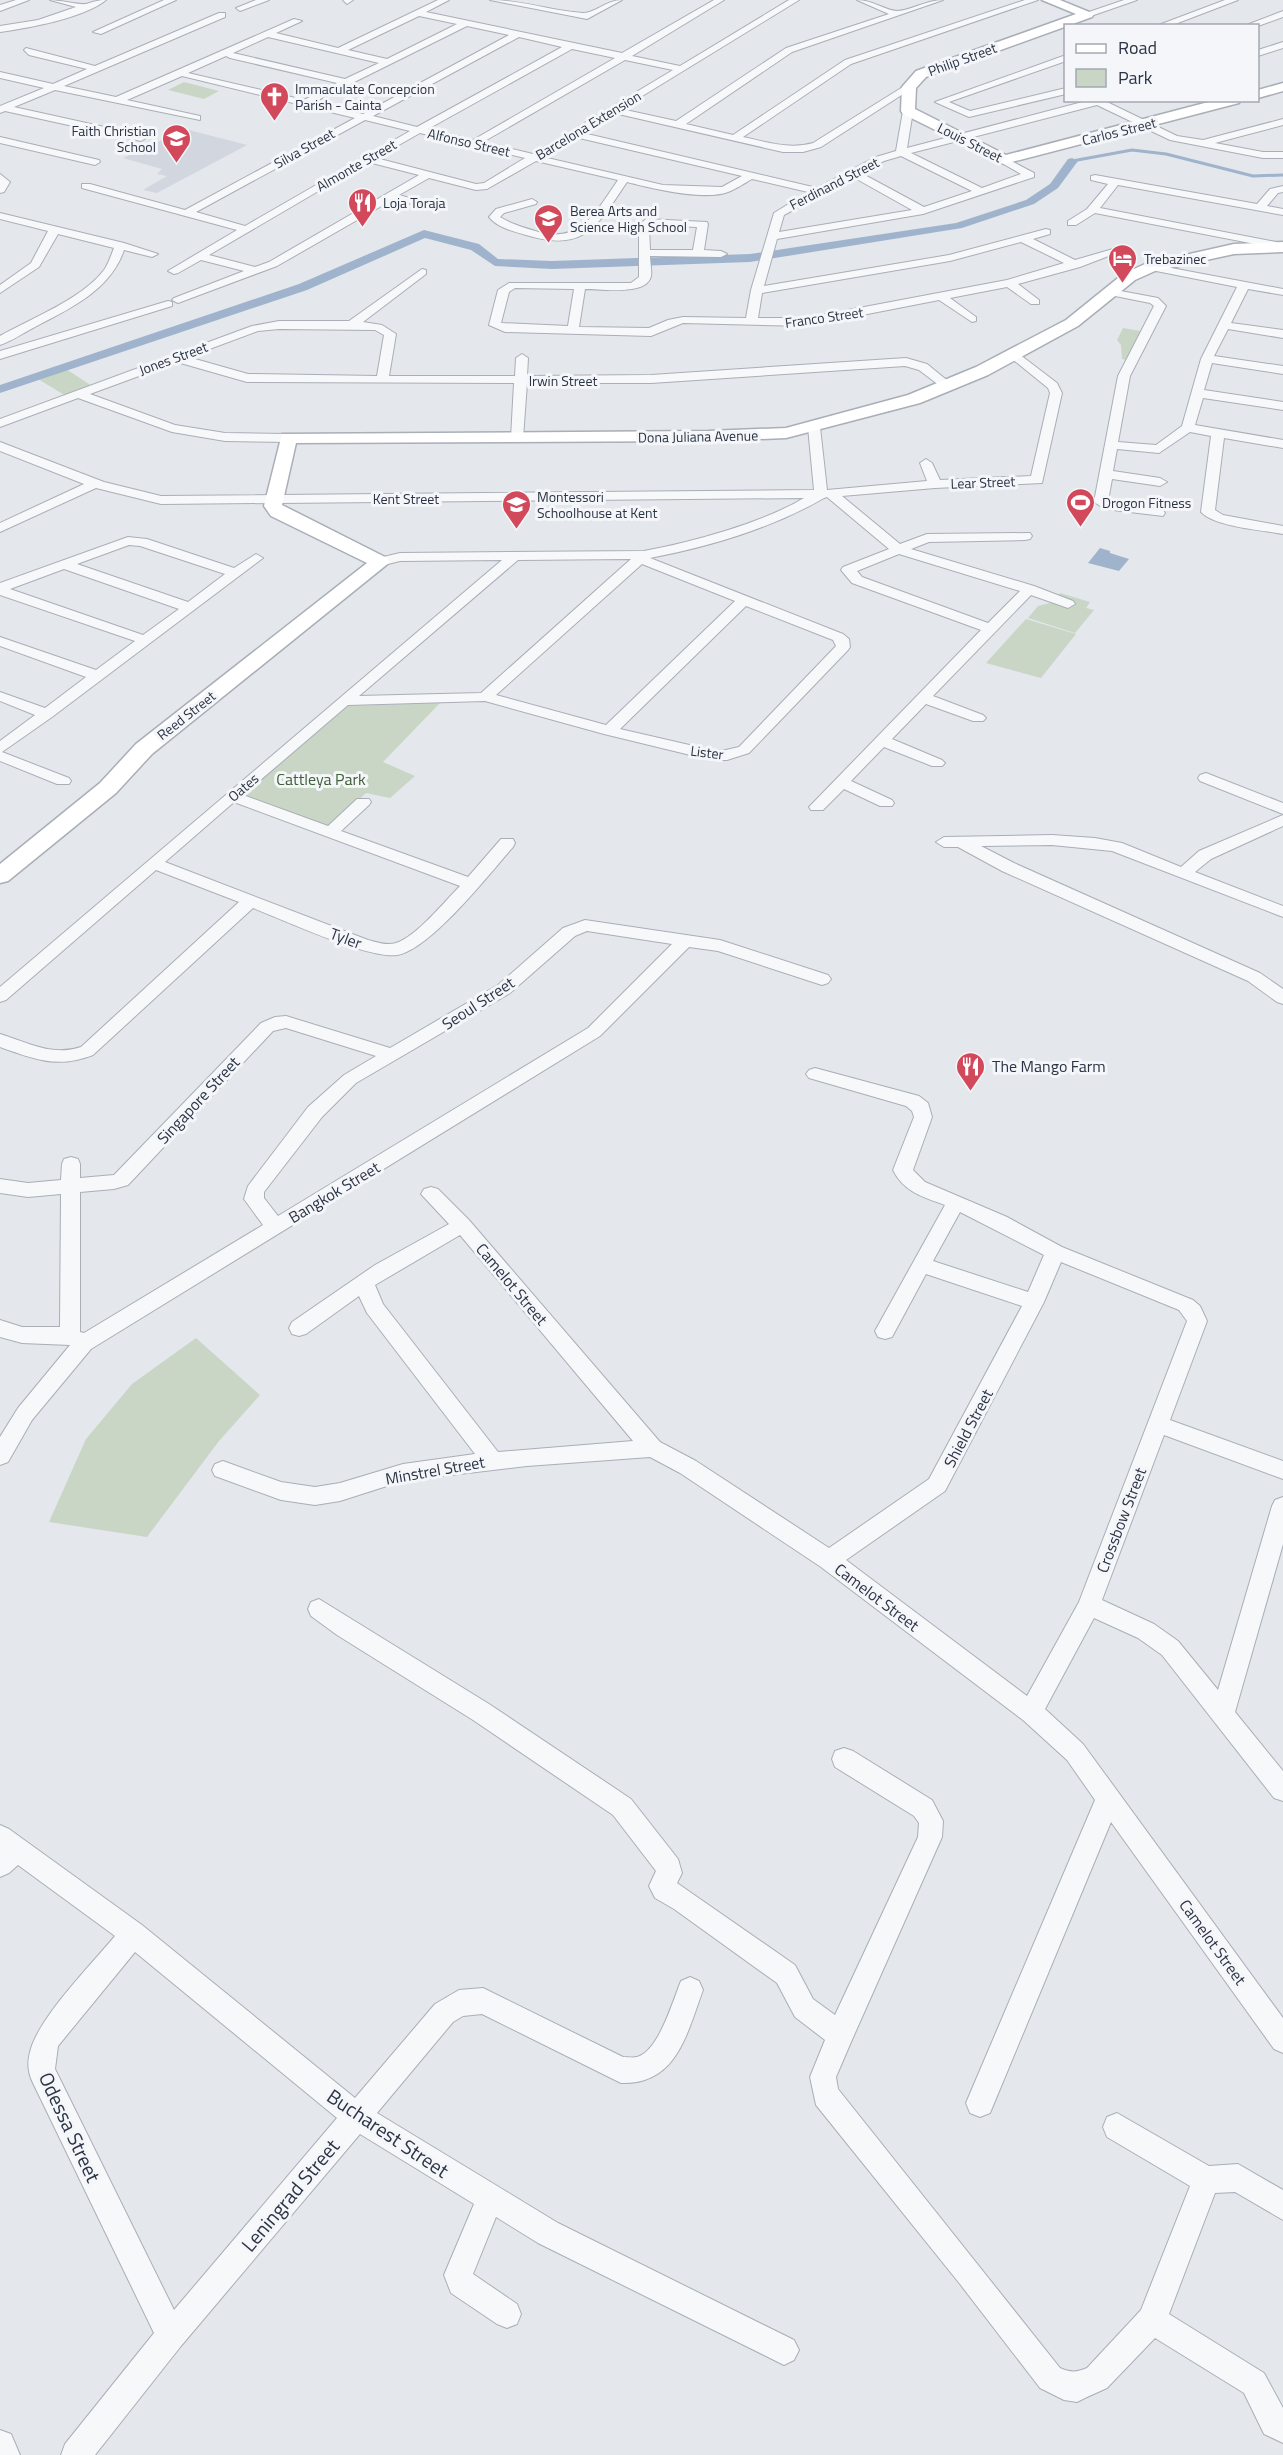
<svg xmlns="http://www.w3.org/2000/svg" width="1283" height="2455" viewBox="0 0 1283 2455" font-family="'Titillium Web',sans-serif">
<style>
.built{fill:#d2d6de}
.green{fill:#c9d6c5}
.water{fill:#9fb4cc}
.lines{fill:none;stroke-linecap:round;stroke-linejoin:round}
.stream{stroke:#9fb4cc;stroke-width:3}
.canal{fill:#9fb4cc;fill-rule:evenodd}
.street-casing{stroke:#a9aeb7;stroke-width:2}
.secondary-casing{stroke:#a9aeb7;stroke-width:3}
.street{fill:#f7f8fa;fill-rule:evenodd}
.secondary{fill:#fff;fill-rule:evenodd}
.labels{text-anchor:middle;dominant-baseline:central;stroke-width:6;stroke-linejoin:round;paint-order:stroke}
.far-street-label{font-size:14px;fill:#2b3445;stroke:#f4f6f9}
.far-poi-label{font-size:14px;fill:#2b3445;stroke:#f4f6f9;text-anchor:start}
.park-label{font-size:16px;fill:#3f6138;stroke:#f4f6f9}
.street-label{font-size:16px;fill:#2b3445;stroke:#f4f6f9}
.poi-label{font-size:16px;fill:#2b3445;stroke:#f4f6f9;text-anchor:start}
.near-street-label{font-size:20px;fill:#2b3445;stroke:#f4f6f9}
</style>
<rect width="100%" height="100%" fill="#e4e7ec"/>
<polygon class="built" points="185,129 247,145 157,193 143,190 167,176 157,174 162,169 123,158"/>
<g class="green">
<polygon points="184,82 219,91 204,99 168,90"/>
<polygon points="1123,328 1140,331 1127,360 1122,359 1121,345 1117,340"/>
<polygon points="66,369 92,386 66,396 38,379"/>
<polygon points="1060,593 1090,602 1086,608 1094,610 1075,633 1028,618 1038,606 1054,602"/>
<polygon points="1026,619 1076,634 1041,678 986,663"/>
<polygon points="440,703 383,762 415,776 390,798 366,793 328,828 239,795 346,706"/>
<polygon points="196,1338 260,1395 219,1441 147,1537 49,1522 86,1439 132,1384"/>
</g>
<polygon class="water" points="1100,548 1110,551 1110,553 1129,559 1119,571 1088,563"/>
<g class="lines">
<polyline class="stream" points="1072,161 1132,150 1166,154 1253,176 1283,175"/>
<polygon class="canal" points="1072,158 1078,161 1058,188 1034,204 962,228 750,262 552,269 495,266 471,250 425,238 307,290 0,393 0,385 299,284 424,230 479,244 498,259 552,261 750,254 956,223 1026,200 1050,184 1068,159"/>
<defs>
<g id="street">
<polygon points="16,0 29,0 0,11 0,5"/>
<path d="M50,0C59,0 79,5 86,4C93,2 98,0 106,0C84,18 29,28 0,32V26L38,20L76,7Z"/>
<polygon points="164,0 176,0 101,34 93,32"/>
<polygon points="256,0 269,0 240,11 236,8"/>
<polygon points="343,0 353,0 347,4"/>
<path d="M438,0H449L426,12L622,53L714,0H724L632,56L680,66L789,0H799L621,109L676,121L786,48L889,14L857,0C873,0 886,11 897,11C910,11 926,0 943,0L792,52L686,124L733,135L845,60L1025,0H1038L851,64L743,137C767,142 789,150 813,143L906,85L914,87L821,147L803,152H783L614,113L583,133L817,188L876,157L896,151L903,111L908,108L913,111L907,148L1090,100H1109L1107,102L1177,136L1203,140L1283,119V125L1215,143L1263,152H1283V158H1263L1170,140L1097,105L911,153L982,188L1021,174L1000,162V158L1004,157L1034,173V177L923,214L777,239L764,286L949,255L1046,229L1050,230V234L1033,239L1075,260L1113,249L1119,252L1080,267L1018,284L1039,300V304H1031L1007,287L950,298L976,317V321L972,322L939,300L806,326L683,323L651,336L505,332L489,325L498,290L509,283H631L639,277V225L646,219L707,222L708,224L704,250L721,251L727,254L721,257L650,256C650,262 652,270 651,276C647,296 601,289 585,289L579,327L649,328L668,320L683,317L746,318L751,290L774,213L808,192L752,179C745,183 736,189 728,192C705,201 650,188 627,182C597,226 585,253 526,235C513,231 498,228 489,217L496,209L532,199L537,202L536,204L504,213L500,217C511,224 523,227 535,231C581,245 595,213 618,180L536,161L487,189L476,190L429,178L399,195L423,202V206L392,200L277,266L178,303L172,300L174,298L244,271L201,260L178,273L174,274L168,271L237,230L82,188V184H90L185,210L355,118L182,76L127,100L200,116V120L55,90L14,107L145,136L146,138L141,141L5,111L0,113V106L44,88L0,78V72L53,84L87,69L29,55L24,50L26,48L95,66L219,13H225V17L64,86L116,97L294,19L302,21L276,33L338,48ZM419,16L457,24L387,59L348,50ZM467,26L509,35L363,114L314,102ZM268,37L379,63L345,79L233,53ZM519,37L562,47L417,127L373,116ZM572,49L615,58L473,140L428,129ZM226,56L230,58L337,83L304,100L188,73ZM625,60L673,70L533,154L483,142ZM365,120L410,131L245,226L196,212ZM420,133L525,158L484,183L476,184L376,158ZM575,137L742,176L722,187L663,185L543,157ZM901,156L972,191L924,207L861,173L884,161ZM368,162L419,175L269,262L255,267L209,255ZM853,177L912,210L779,232L784,215ZM649,225L697,227L693,250H650ZM1021,242L1064,263L1007,280L806,318H758L762,293L950,261ZM515,288L574,289L568,326L501,323L509,292Z"/>
<path d="M490,0C521,0 552,11 583,13C595,13 607,0 622,0L587,19Z"/>
<polygon points="1124,0 1137,0 1091,16 1083,14"/>
<polygon points="1225,0 1238,0 1170,26 1156,26"/>
<polygon points="1283,11 1283,17 1258,26 1244,26"/>
<polygon points="1283,42 1283,48 1258,56 1258,50"/>
<polygon points="1066,55 1066,61 949,102 970,111 1066,88 1066,94 969,117 935,102"/>
<polygon points="0,137 99,160 100,162 95,165 0,143"/>
<polygon points="0,174 10,182 4,192 0,193"/>
<polygon points="1095,175 1257,204 1270,189 1283,186 1283,192 1278,193 1267,206 1283,209 1283,215 1118,185 1100,208 1276,242 1282,245 1276,248 1095,213 1076,225 1068,225 1068,221 1087,209 1108,184 1091,180 1091,176"/>
<path d="M0,213L124,243L158,254L152,257L124,250C110,291 69,309 33,328C23,333 12,341 0,345V336C32,318 82,299 104,270C109,263 111,255 114,248L58,234L39,267L0,293V285L31,263L48,231L0,219Z"/>
<path d="M1150,264L1283,289V295L1248,289L1231,323L1283,330V338L1228,329L1214,356L1283,366V374L1212,363L1204,390L1283,402V410L1203,398L1195,425L1283,440V448L1224,438L1215,510L1223,515L1283,526V534C1262,530 1215,527 1201,512L1211,436L1190,432L1159,453L1117,449L1113,471L1160,478L1167,482L1160,486L1112,479L1108,501L1163,510L1165,513L1163,516L1105,509L1094,502L1118,376L1154,306L1150,303L1110,295L1104,292L1110,289L1158,298L1166,306L1130,376L1118,442L1156,445L1182,426L1201,359L1237,287L1146,269V265Z"/>
<path d="M422,269L426,270V274L363,322L382,325L396,334L389,376H515L516,358L522,354L528,358L527,376L651,375L906,358L927,364L954,386L948,390L944,389L919,370L905,366L651,383H527L523,438L517,442L511,438L514,383L247,382L177,362L90,394L175,425L225,433L288,434L294,438L288,442L225,441L172,432L78,398L0,427V419L252,326L279,321H349ZM279,329L375,330L384,335L377,376L248,374L188,357L258,331Z"/>
<polygon points="168,301 172,302 172,306 0,359 0,351"/>
<path d="M1015,351L1057,383L1062,393L1042,483L935,488L842,496L900,544L927,534L1030,533L1032,536L1030,539L1025,540L929,542L911,549L1034,586L1073,601L1075,604L1068,608L1031,595L933,696L983,715L986,718L983,721H973L926,704L892,739L942,760L945,763L942,766H932L884,747L851,781L892,800L894,803L892,806H880L844,789L823,810H811L809,807L981,630L852,583L841,570L843,567L889,549L827,497L824,498C772,528 709,547 650,558L843,634L849,639L850,647L848,650L749,753L727,760H711L604,734L485,701L348,705L243,795L328,826L357,799H369L371,802L369,805L341,831L468,877L501,839H513L515,843L513,847C490,873 430,950 397,955C368,959 284,920 253,908L93,1055C57,1069 34,1059 0,1047V1034C27,1042 52,1057 81,1047L239,902L156,870L6,1000L0,1002V987L502,560L400,561L380,566L373,562L375,559L400,553L644,551C693,542 762,523 804,498L161,504L96,488L0,532V523L84,484L0,451V442L104,482L161,496L814,490L808,427L814,423L820,427L827,490L927,481L920,463L926,459L932,463L940,480L1031,476L1050,393L1048,388L1011,358V352ZM899,554L1020,591L988,623L862,577L857,571ZM631,559L481,693L359,696L518,560ZM642,564L735,601L606,725L496,695ZM746,606L833,640L836,646L739,747L726,750H711L620,729ZM234,802L460,886C444,902 417,936 396,943C387,946 376,942 368,940L165,862Z"/>
<path d="M128,537L147,539L234,568L256,554L263,558L52,717L2,752L69,778L71,781L69,784H57L0,761V741L35,715L0,701V692L45,708L86,677L0,646V637L96,670L135,641L0,595V583ZM129,545L140,546L225,574L188,602L77,564ZM64,569L179,609L143,635L10,589Z"/>
<polygon points="1206,773 1283,803 1283,814 1200,781 1198,778 1200,775"/>
<polygon points="1283,815 1283,826 1211,859 1195,872 1283,906 1283,917 1112,851 1052,845 981,846 1014,863 1260,973 1283,989 1283,1004 1277,1002 1248,981 1002,871 958,847 944,847 936,842 944,837 1052,835 1095,838 1122,843 1181,867 1199,851"/>
<path d="M585,920L720,940L828,975L831,979L828,983L822,985L718,951L689,947L600,1036L91,1349L32,1420L8,1462L0,1465V1437L18,1408L70,1345L22,1343L0,1337V1320L22,1327H60L61,1194L28,1197L0,1193V1179L28,1183L61,1180L62,1164L64,1159L71,1157L78,1159L80,1164V1178L114,1175L261,1023L275,1017L286,1016L390,1048L498,985L563,928ZM587,931L672,944L588,1028L278,1216L264,1198V1192L322,1117L356,1083L510,993L575,936ZM286,1028L376,1056L344,1075L308,1107L248,1186L244,1199L263,1225L84,1333L80,1332V1192L114,1189L128,1185L273,1031Z"/>
<path d="M815,1068L919,1096L928,1103L932,1117L913,1170L925,1182L1007,1217L1062,1247L1193,1300L1200,1306L1207,1321L1170,1420L1283,1461V1479L1164,1435L1102,1600L1154,1624L1178,1641L1218,1690L1272,1506L1275,1500L1283,1497V1544L1235,1712L1283,1771V1801L1274,1798L1162,1655L1138,1638L1094,1618L1045,1709L1083,1744L1283,2018V2053L1274,2049L1111,1822L990,2113L980,2117L970,2113L966,2103L1095,1800L1067,1760L1023,1720L821,1567L680,1473L650,1457L527,1466L434,1477L390,1485L340,1501L315,1505L281,1500L215,1476L212,1470L215,1464L223,1461L281,1482L315,1487L340,1483L403,1464L475,1454L367,1313L359,1296L306,1334L299,1336L292,1334L289,1328L292,1322L375,1265L449,1224L421,1194L424,1189L431,1187L438,1189L469,1220L660,1442L696,1461L829,1548L929,1479L1022,1306L926,1274L892,1337L885,1339L878,1337L875,1331L945,1205C923,1197 904,1192 893,1170L914,1117L912,1111L906,1106L809,1078L806,1074L809,1070ZM960,1212L1044,1255L1028,1292L933,1261ZM460,1235L633,1441L498,1452L383,1304L375,1285ZM1061,1262L1179,1310L1187,1321L1079,1602L1027,1696L846,1560L945,1491L1044,1302Z"/>
<path d="M319,1599L489,1704L631,1799L678,1859L682,1873L677,1883L795,1965L813,1999L835,2015L918,1837L919,1823L914,1816L835,1767L832,1759L835,1751L844,1748L853,1751L932,1800L943,1821L942,1837L851,2042L836,2077L838,2089L1060,2368C1071,2373 1077,2372 1087,2368L1141,2310L1190,2186L1107,2137L1103,2127L1107,2117L1117,2113L1209,2166L1238,2164L1283,2190V2220L1235,2192L1215,2193L1169,2314L1264,2373L1283,2408V2443L1264,2434L1244,2393L1155,2338L1107,2388L1087,2397L1077,2402L1064,2400L1040,2388L960,2284L816,2105L810,2077L825,2040L795,2017L777,1983L674,1909L655,1898L649,1886L656,1871L613,1815L473,1720L337,1635L311,1616L308,1609L311,1602Z"/>
<path d="M0,1825L9,1829L142,1925L355,2098L435,2004L459,1990L483,1988L623,2057C627,2057 633,2058 637,2057C659,2051 673,2000 681,1981L690,1977L699,1981L703,1990C687,2033 677,2085 621,2083L482,2014L463,2016L453,2022L377,2113L558,2223L794,2340L799,2350L794,2360L784,2365L774,2360L538,2243L496,2217L473,2274L517,2304L521,2314L517,2324L507,2328L497,2324L451,2293L444,2275L474,2204L360,2134L181,2346L95,2455H61L65,2444L154,2333L33,2083C28,2073 27,2063 30,2052C38,2018 91,1965 115,1936L18,1865L9,1873L0,1877ZM135,1952L337,2118L174,2310L55,2069L58,2046Z"/>
<polygon points="0,2430 11,2434 20,2455 0,2455"/>
</g>
<g id="secondary">
<polygon points="1042,0 1060,0 1094,14 1092,17 926,77 916,88 915,109 1006,155 1216,100 1240,100 1239,103 1004,164 903,114 901,111 902,87 916,71 1076,14"/>
<polygon points="1283,83 1283,91 1258,98 1258,90"/>
<polygon points="1283,242 1283,252 1234,254 1155,271 1135,280 1078,326 988,375 920,403 786,438 708,441 296,443 282,505 387,558 390,562 152,754 116,793 8,881 0,883 0,864 100,783 136,744 367,563 271,516 264,506 282,434 708,431 786,428 908,395 976,367 1066,320 1123,274 1145,264 1234,244"/>
</g>
</defs>
<use href="#street" class="street-casing"/>
<use href="#secondary" class="secondary-casing"/>
<use href="#street" class="street"/>
<use href="#secondary" class="secondary"/>
</g>
<defs>
<symbol id="church-pin" viewBox="-11 -11 22 30"><path d="M0 17L-7.5 6A9.5 9.5 0 1 1 7.5 6Z" fill="#d1495b" stroke="#f4f6f9"/><path d="M-1.2-6h2.4v3.5h3.3v2.4h-3.3V6h-2.4V-.1h-3.3v-2.4h3.3Z" fill="#fff"/></symbol>
<symbol id="school-pin" viewBox="-11 -11 22 30"><path d="M0 17L-7.5 6A9.5 9.5 0 1 1 7.5 6Z" fill="#d1495b" stroke="#f4f6f9"/><path d="M0-5L7-2L0 1L-7-2ZM-4 1L0 2.5L4 1V4Q0 6-4 4Z" fill="#fff"/></symbol>
<symbol id="restaurant-pin" viewBox="-11 -11 22 30"><path d="M0 17L-7.5 6A9.5 9.5 0 1 1 7.5 6Z" fill="#d1495b" stroke="#f4f6f9"/><path d="M-5-6h1v4h1v-4h1v4h1v-4h1v5L-1.5 .5V6h-2V.5L-5-1ZM5-6V6H3V1.5H1.5Q1.5-4 5-6Z" fill="#fff"/></symbol>
<symbol id="hotel-pin" viewBox="-11 -11 22 30"><path d="M0 17L-7.5 6A9.5 9.5 0 1 1 7.5 6Z" fill="#d1495b" stroke="#f4f6f9"/><path d="M-6-4.5h1.5V1H6V5H4.5V3h-9V5H-6ZM-4 0a1.8 1.8 0 1 1 3.6 0ZM.5 0V-2.5h3Q6-2.5 6 0Z" fill="#fff"/></symbol>
<symbol id="stadium-pin" viewBox="-11 -11 22 30"><path d="M0 17L-7.5 6A9.5 9.5 0 1 1 7.5 6Z" fill="#d1495b" stroke="#f4f6f9"/><path d="M0-5a6.5 5 0 1 0 0 10a6.5 5 0 1 0 0-10ZM-3.5-1.8h7v3.6h-7Z" fill="#fff"/></symbol>
</defs>
<g fill-rule="evenodd">
<use href="#church-pin" x="258" y="80" width="33" height="45"/>
<use href="#school-pin" x="160" y="122" width="33" height="45"/>
<use href="#restaurant-pin" x="346" y="186" width="33" height="45"/>
<use href="#school-pin" x="532" y="202" width="33" height="45"/>
<use href="#hotel-pin" x="1106" y="242" width="33" height="45"/>
<use href="#stadium-pin" x="1064" y="486" width="33" height="45"/>
<use href="#school-pin" x="500" y="488" width="33" height="45"/>
<use href="#restaurant-pin" x="954" y="1050" width="33" height="45"/>
</g>
<g class="labels">
<g class="far-street-label">
<text transform="translate(962 59) rotate(-20)">Philip Street</text>
<text transform="translate(588 125) rotate(-31)">Barcelona Extension</text>
<text transform="translate(1119 131) rotate(-14)">Carlos Street</text>
<text transform="translate(469 142) rotate(13)">Alfonso Street</text>
<text transform="translate(970 142) rotate(27)">Louis Street</text>
<text transform="translate(304 148) rotate(-29)">Silva Street</text>
<text transform="translate(356 165) rotate(-30)">Almonte Street</text>
<text transform="translate(834 183) rotate(-27)">Ferdinand Street</text>
<text transform="translate(824 317) rotate(-8)">Franco Street</text>
<text transform="translate(173 358) rotate(-20)">Jones Street</text>
<text x="563" y="380">Irwin Street</text>
<text transform="translate(698 436) rotate(-1)">Dona Juliana Avenue</text>
<text transform="translate(983 482) rotate(-2)">Lear Street</text>
<text x="406" y="498">Kent Street</text>
<text transform="translate(186 715) rotate(-38)">Reed Street</text>
<text transform="translate(707 752) rotate(7)">Lister</text>
<text transform="translate(243 787) rotate(-40)">Oates</text>
</g>
<g class="far-poi-label">
<text x="295" y="88">Immaculate Concepcion<tspan x="295" dy="16">Parish - Cainta</tspan></text>
<text x="156" y="130" text-anchor="end">Faith Christian<tspan x="156" dy="16">School</tspan></text>
<text x="383" y="202">Loja Toraja</text>
<text x="570" y="210">Berea Arts and<tspan x="570" dy="16">Science High School</tspan></text>
<text x="1144" y="258">Trebazinec</text>
<text x="537" y="496">Montessori<tspan x="537" dy="16">Schoolhouse at Kent</tspan></text>
<text x="1102" y="502">Drogon Fitness</text>
</g>
<g class="park-label">
<text x="321" y="779">Cattleya Park</text>
</g>
<g class="street-label">
<text transform="translate(346 938) rotate(20)">Tyler</text>
<text transform="translate(478 1003) rotate(-33)">Seoul Street</text>
<text transform="translate(198 1100) rotate(-47)">Singapore Street</text>
<text transform="translate(334 1192) rotate(-31)">Bangkok Street</text>
<text transform="translate(512 1284) rotate(50)">Camelot Street</text>
<text transform="translate(968 1428) rotate(-62)">Shield Street</text>
<text transform="translate(435 1470) rotate(-10)">Minstrel Street</text>
<text transform="translate(1121 1520) rotate(-69)">Crossbow Street</text>
<text transform="translate(877 1597) rotate(37)">Camelot Street</text>
<text transform="translate(1213 1942) rotate(54)">Camelot Street</text>
</g>
<g class="poi-label">
<text x="992" y="1066">The Mango Farm</text>
</g>
<g class="near-street-label">
<text transform="translate(70 2127) rotate(65)">Odessa Street</text>
<text transform="translate(388 2133) rotate(34)">Bucharest Street</text>
<text transform="translate(290 2195) rotate(-50)">Leningrad Street</text>
</g>
</g>
<rect x="1064" y="24" width="195" height="78" fill="#f4f6f9" stroke="#a4a8b1" stroke-width="1.5"/>
<rect x="1076" y="44" width="30" height="9" fill="#ffffff" stroke="#a4a8b1" stroke-width="1.5"/>
<text x="1118" y="54" font-size="18" fill="#2b3445">Road</text>
<rect x="1076" y="69" width="30" height="18" fill="#c9d6c5" stroke="#a4a8b1" stroke-width="1.5"/>
<text x="1118" y="84" font-size="18" fill="#2b3445">Park</text>
</svg>
